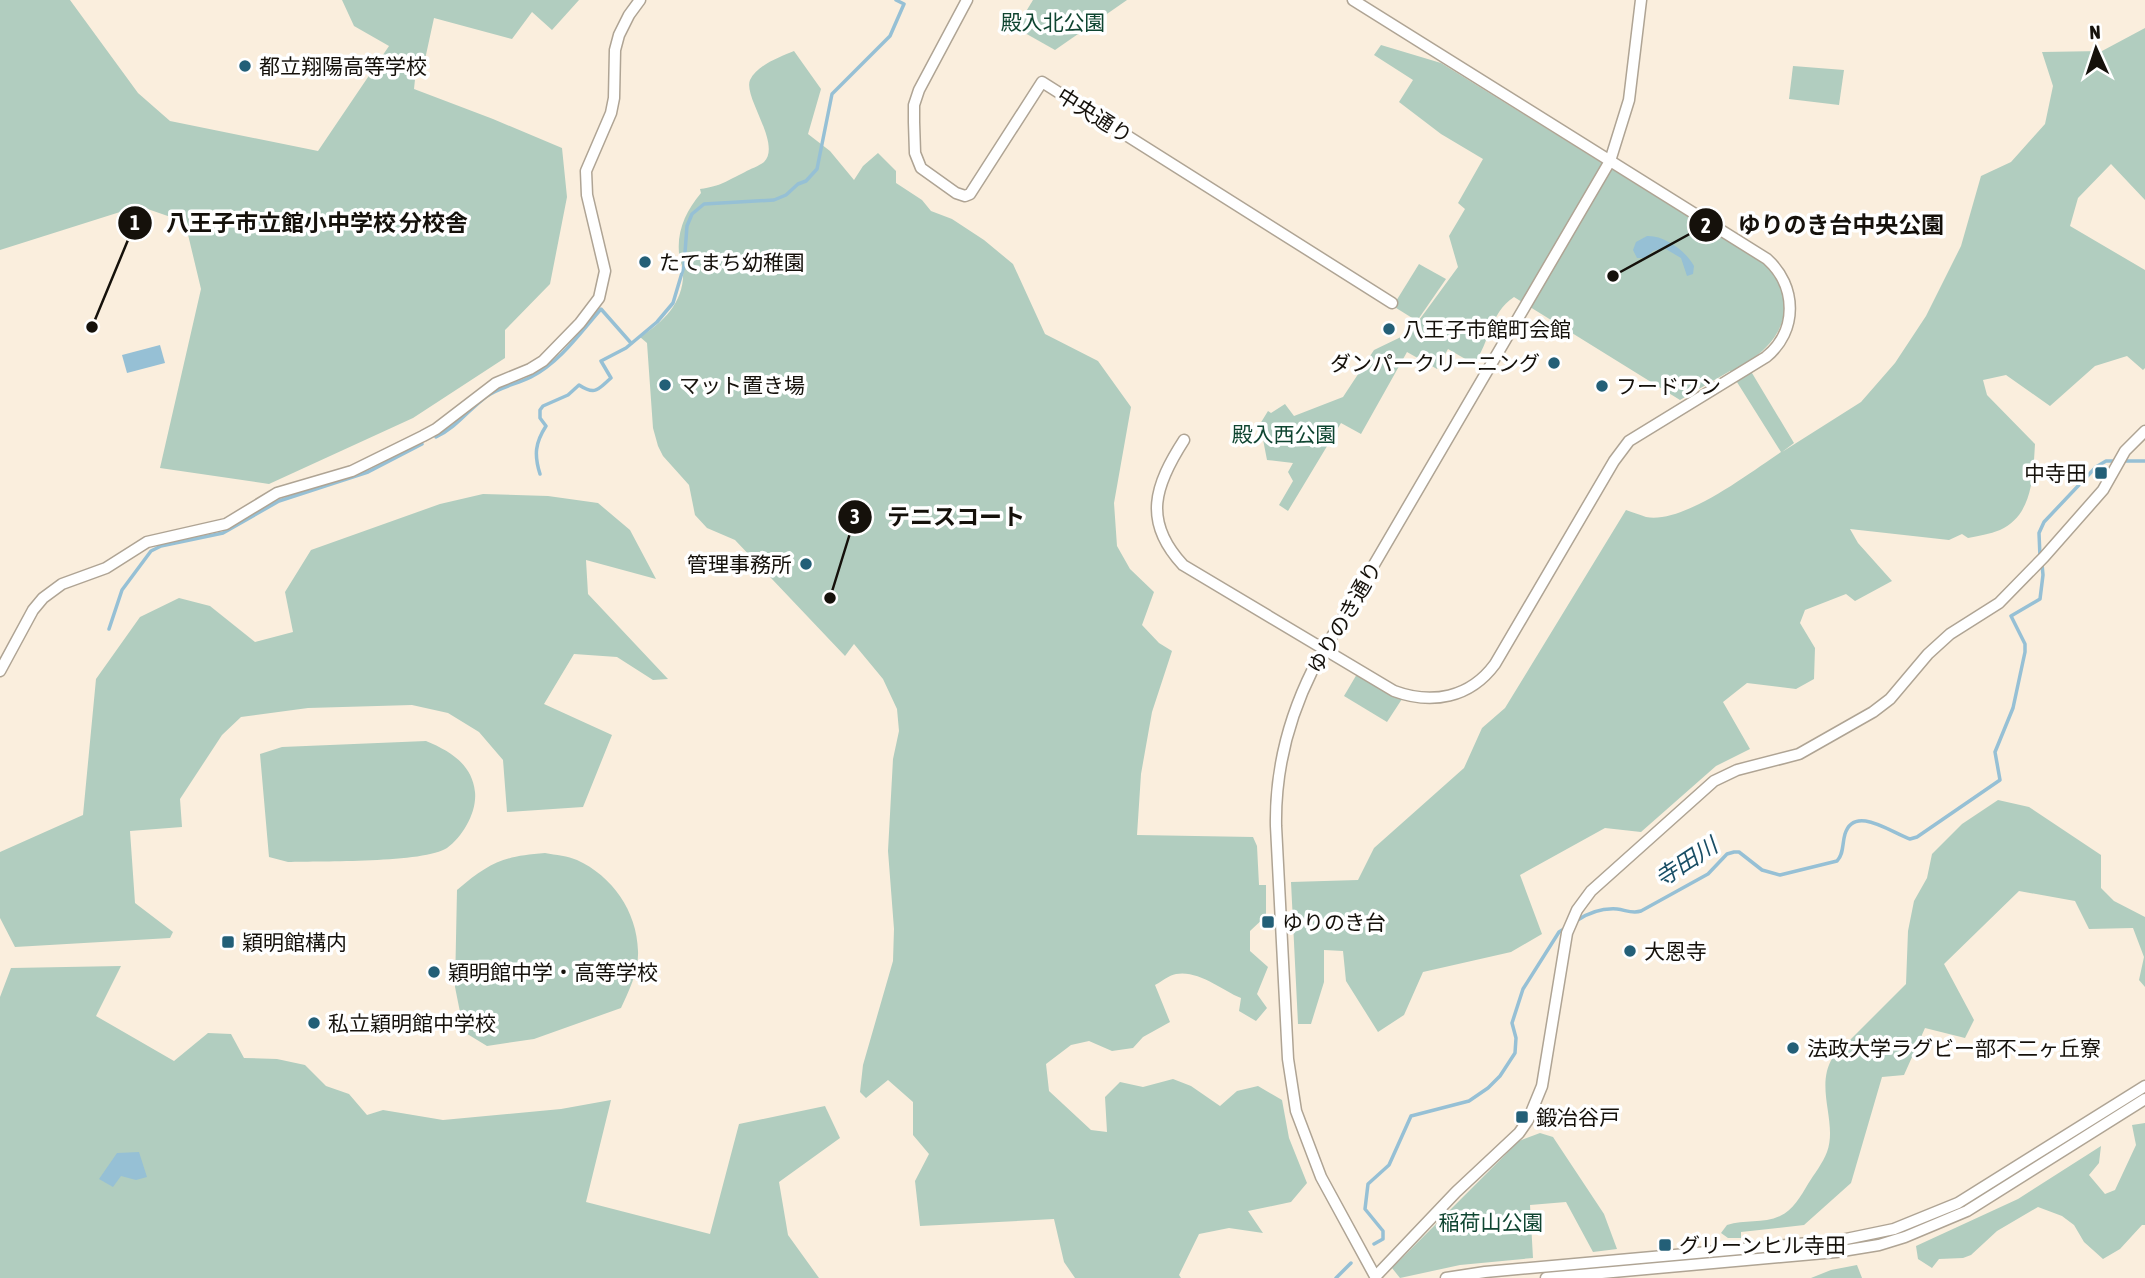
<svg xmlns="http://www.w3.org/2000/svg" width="2145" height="1278" viewBox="0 0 2145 1278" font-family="'Asap Condensed','Noto Sans JP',sans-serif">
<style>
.green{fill:#b1cdbf}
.water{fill:#96c0d5}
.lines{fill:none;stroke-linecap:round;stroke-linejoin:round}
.stream{stroke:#96c0d5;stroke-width:3.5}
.tertiary-casing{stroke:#afa494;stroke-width:13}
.tertiary{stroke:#fff;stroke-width:10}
.poi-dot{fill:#235f77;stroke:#fff;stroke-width:2.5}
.labels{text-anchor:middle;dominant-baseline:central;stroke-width:7;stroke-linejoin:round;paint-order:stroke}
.park-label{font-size:21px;fill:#0f4531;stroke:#fff}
.poi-label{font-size:21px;fill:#15110b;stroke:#fff;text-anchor:start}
.street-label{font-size:21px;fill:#15110b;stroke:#fff}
.water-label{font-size:23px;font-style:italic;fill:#194e65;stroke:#fff}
.leader{fill:none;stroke:#15110b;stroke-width:2.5}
.callout-dot{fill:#15110b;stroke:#fff;stroke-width:2.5}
.mark-label{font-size:21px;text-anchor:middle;font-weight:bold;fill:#fff}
.callout-label{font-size:23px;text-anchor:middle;font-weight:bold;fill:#15110b;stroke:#fff;stroke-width:7;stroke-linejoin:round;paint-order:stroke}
</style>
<rect width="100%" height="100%" fill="#faeedd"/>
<g class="green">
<polygon points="0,0 70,0 138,93 170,121 318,151 389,46 354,26 342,0 579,0 552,30 532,12 512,39 434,18 424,64 417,60 414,89 493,119 562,148 567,197 550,284 505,330 505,358 413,418 269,484 160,468 201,289 185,222 139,206 0,250"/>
<polygon points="1033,0 1127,0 1055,50 1016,28"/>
<path d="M2145,28V200L2111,164L2078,198L2070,226L2145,270V368L2143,370L2127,356L2095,366L2050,406L2006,375L1983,380L1987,395L2035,444C2033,476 2033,515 2000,530C1990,534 1978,536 1968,538L1962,534L1949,540L1850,529L1858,543L1892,581L1855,601L1846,594L1805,610L1800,623L1815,648L1814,679L1796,689L1747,683L1723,702L1750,749L1716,766L1641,832L1605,828L1520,875L1542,934L1511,952L1423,972L1404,1015L1378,1032L1346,981L1343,951L1324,950V982L1311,1024H1298L1291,882L1358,880L1374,848L1464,768L1482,728L1505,708L1626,510C1632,512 1640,515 1646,517C1684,524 1749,473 1781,452L1730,371L1680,400L1514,297C1489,314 1490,342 1474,364L1448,349L1437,369L1407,352L1361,434L1341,423L1288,511L1279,505L1293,481L1288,472L1293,463L1267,460L1260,424L1268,411L1271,413L1285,404L1294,416L1343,397L1374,350L1403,336L1417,323L1458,267L1449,236L1465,209L1458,203L1483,159L1441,134L1399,102L1413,80L1374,55L1381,45L1441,63L1766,265C1799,301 1785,339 1746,363L1794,443L1782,452L1861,402L1895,363L1926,316L1961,246L1981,176L2011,162L2045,124L2053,86L2042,52L2102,51Z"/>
<path d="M794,51L821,89L808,134L830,151L854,180L863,166L878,153L896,171V183L922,200L931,211L952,219L984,240L1013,264L1045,334L1098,361L1131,407L1114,503L1117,546L1130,569L1154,592L1142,625L1159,643L1172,651L1152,712L1141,774L1137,835L1253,837L1257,846L1259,885H1266V916L1250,931V951L1268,967L1257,994L1267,1008L1256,1021L1239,1011L1241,998C1221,990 1199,970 1176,974C1169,975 1161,982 1155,985L1170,1022L1143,1037L1133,1048L1112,1051L1089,1041L1071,1045L1046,1064L1049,1091L1091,1130L1107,1132L1105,1097L1120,1082L1143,1087L1173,1079L1191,1086L1220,1106L1237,1091L1258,1086L1282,1100L1289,1138L1307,1183L1291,1202L1248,1211L1263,1233L1229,1228L1199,1234L1179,1275L1181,1278H1075L1064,1262L1054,1219L920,1226L915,1181L929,1154L913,1135V1102L888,1080L866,1098L860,1092L863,1065L893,961L894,929L888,851L893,759L899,731L897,709L883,679L854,644L845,656L735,540L707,528L695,515L689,485L663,456L658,446L653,428L647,343L640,337C664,322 685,301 683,270C683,267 681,263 680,260C675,234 685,212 701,193L700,189C722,186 726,181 745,172C750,169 759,166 764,162C782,144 743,97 750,80C757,65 780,57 794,51Z"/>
<polygon points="1793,66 1844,70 1839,105 1789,99"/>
<polygon points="1419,264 1446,279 1417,321 1393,306"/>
<polygon points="483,494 548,496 598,503 630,530 656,579 586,560 588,594 668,679 653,680 617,657 574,654 544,704 612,735 583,807 507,812 503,760 479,732 448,713 412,705 308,708 241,717 222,735 180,799 182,827 130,831 135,903 173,932 170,938 15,947 0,918 0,852 83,815 96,679 140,617 179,598 210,606 255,642 293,632 285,592 311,550 440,504"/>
<polygon points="1357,674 1402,699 1387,722 1344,696"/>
<path d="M426,741C450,751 472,764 475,792C477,812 463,836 447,848C425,863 320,861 288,862L269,857L260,754L282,747Z"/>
<path d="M1998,800L2029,807L2101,855V888L2114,901L2145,917V987L2139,980L2144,957L2133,928L2089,929L2075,901L2019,891L1944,964L1974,1020L1965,1038L1925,1028L1904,1075L1882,1077L1851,1183L1804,1225L1741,1232V1238H1728L1721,1233L1727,1225C1744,1219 1763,1224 1780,1216C1793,1210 1801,1196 1808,1184C1814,1174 1823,1163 1827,1152C1838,1122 1814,1087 1833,1057L1906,984L1908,931L1914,901L1927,878L1932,854L1962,824Z"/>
<path d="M545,853C556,855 568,856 577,860C612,876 637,911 638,951C639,970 629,991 621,1008L534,1039L487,1046L464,1032L455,987L457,890C489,863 503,856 545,853Z"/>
<polygon points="121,966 96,1016 174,1061 208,1033 231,1034 244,1058 277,1059 305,1065 326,1086 349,1094 367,1115 383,1110 443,1120 561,1109 611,1100 586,1202 710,1234 739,1124 825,1106 840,1138 779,1182 788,1235 819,1278 0,1278 0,997 11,968"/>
<polygon points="2145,1123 2145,1225 2142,1225 2120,1249 2103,1259 2084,1242 2074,1225 2062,1216 2038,1207 1997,1231 1971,1255 1963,1258 1939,1259 1932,1268 1918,1259 1916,1246 2018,1199 2101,1146 2099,1163 2089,1175 2105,1194 2115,1190 2136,1145 2132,1125"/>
<polygon points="1540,1133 1553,1137 1604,1214 1617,1249 1593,1252 1566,1202 1530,1205 1533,1258 1460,1265 1400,1278 1392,1268 1519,1141"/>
<polygon points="1857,1265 1862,1278 1811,1278 1831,1270"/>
</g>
<g class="water">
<path d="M1647,236C1664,235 1686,251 1694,266L1693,274L1687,276L1681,258L1664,248L1653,251L1645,258H1637L1633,250L1636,242Z"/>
<polygon points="160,345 165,363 127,373 122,355"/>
<polygon points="139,1152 147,1177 136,1180 121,1176 113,1187 99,1179 117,1153"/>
</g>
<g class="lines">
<g class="stream">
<path d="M436,437C456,428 469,409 487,396C500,387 517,384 531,377C560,362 580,333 601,309L631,343"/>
<path d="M540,474C534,455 535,443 546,426L540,418V410L543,406L568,395L579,385C596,396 598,389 611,378L601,361L626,348L657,322L673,303L684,266L687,226L692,214L704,204L774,200L786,195L798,184L806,181L817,169L832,94L890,36L904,4L896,0"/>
<polyline points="2040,557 2039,533 2044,522 2096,467 2106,461 2145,461"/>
<polyline points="109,629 122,590 151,551 161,546 223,533 279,501 368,472 422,444"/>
<path d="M1576,921C1588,913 1602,908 1617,909C1626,910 1632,914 1641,911L1708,874L1727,854L1734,852H1739L1762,870L1780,875L1837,861C1844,854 1842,844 1845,834C1854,804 1892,833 1910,839L1917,837L2000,780L1995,752L2013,708L2025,652V644L2011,616L2040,599L2043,575L2042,564"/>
<polyline points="1374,1244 1383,1239 1383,1231 1365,1209 1368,1184 1389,1165 1411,1116 1469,1101 1488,1088 1500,1076 1515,1053 1516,1038 1512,1023 1523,989 1559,932 1567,927"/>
<polyline points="1336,1278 1351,1263"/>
</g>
<defs>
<g id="tertiary">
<polyline points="967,0 919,90 914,105 914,122 915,153 921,168 956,193 965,196 970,194 1042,82 1392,303"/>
<path d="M1184,440C1155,485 1142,521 1183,565L1394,691C1432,705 1470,698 1495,664L1614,461L1629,441L1766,357C1798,331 1797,286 1767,259L1353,0"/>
<polyline points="0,671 33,610 43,598 62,584 106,568 147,542 226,524 277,493 352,471 423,436 436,429 496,383 530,369 543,361 580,323 599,298 605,271 587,195 586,171 611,113 614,98 615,50 619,35 629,15 640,0"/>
<polyline points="1376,1276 1456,1192 1519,1133 1528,1120 1542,1086 1567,933 1577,910 1591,891 1714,781 1737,770 1799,754 1873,712 1890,699 1928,654 1950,634 1999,603 2044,557 2103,490 2125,451 2145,431"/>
<path d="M1376,1278L1321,1177L1296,1111L1288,1059L1276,826C1275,770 1288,719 1313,669L1610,161L1629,100L1641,0"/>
<polyline points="1446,1278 1485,1272 1841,1240 1894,1229 1958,1203 2145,1086"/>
<polyline points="1546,1278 1836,1252 1879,1245 1905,1237 1967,1211 2145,1099"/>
</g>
</defs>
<use href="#tertiary" class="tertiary-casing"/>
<use href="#tertiary" class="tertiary"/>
</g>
<g class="poi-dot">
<circle cx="245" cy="66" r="7"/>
<circle cx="645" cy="262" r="7"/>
<circle cx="1389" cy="329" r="7"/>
<circle cx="1554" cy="363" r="7"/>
<circle cx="665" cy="385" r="7"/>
<circle cx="1602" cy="386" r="7"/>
<rect x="2094" y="466" width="14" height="14" rx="3.5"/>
<circle cx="806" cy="564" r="7"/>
<rect x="1261" y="915" width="14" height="14" rx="3.5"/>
<rect x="221" y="935" width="14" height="14" rx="3.5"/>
<circle cx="1630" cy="951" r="7"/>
<circle cx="434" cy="972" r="7"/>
<circle cx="314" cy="1023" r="7"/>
<circle cx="1793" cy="1048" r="7"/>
<rect x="1515" y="1110" width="14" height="14" rx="3.5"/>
<rect x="1658" y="1238" width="14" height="14" rx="3.5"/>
</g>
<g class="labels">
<g class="park-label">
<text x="1053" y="22">殿入北公園</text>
<text x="1284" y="434">殿入西公園</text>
<text x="1491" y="1222">稲荷山公園</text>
</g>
<g class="poi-label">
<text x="259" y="66">都立翔陽高等学校</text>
<text x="659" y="262">たてまち幼稚園</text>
<text x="1403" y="329">八王子市館町会館</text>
<text x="1540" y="363" text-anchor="end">ダンパークリーニング</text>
<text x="679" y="385">マット置き場</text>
<text x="1616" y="386">フードワン</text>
<text x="2087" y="473" text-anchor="end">中寺田</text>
<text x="792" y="564" text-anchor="end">管理事務所</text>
<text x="1282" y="922">ゆりのき台</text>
<text x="242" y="942">穎明館構内</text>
<text x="1644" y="951">大恩寺</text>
<text x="448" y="972">穎明館中学・高等学校</text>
<text x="328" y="1023">私立穎明館中学校</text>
<text x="1807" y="1048">法政大学ラグビー部不二ヶ丘寮</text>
<text x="1536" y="1117">鍛冶谷戸</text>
<text x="1679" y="1245">グリーンヒル寺田</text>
</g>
<g class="street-label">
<text transform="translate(1095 115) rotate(32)">中央通り</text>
<text transform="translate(1344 617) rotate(-60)">ゆりのき通り</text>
</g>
<g class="water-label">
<text transform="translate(1686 862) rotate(-33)">寺田川</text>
</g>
</g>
<path class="leader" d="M92 327L135 223M1613 276L1706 225M830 598L855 517"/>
<g class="callout-dot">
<circle cx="92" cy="327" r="7"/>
<circle cx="1613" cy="276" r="7"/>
<circle cx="830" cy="598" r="7"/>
<circle cx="135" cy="223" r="18"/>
<circle cx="1706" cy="225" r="18"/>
<circle cx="855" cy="517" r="18"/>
</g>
<g class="mark-label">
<text x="135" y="230">1</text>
<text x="1706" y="233">2</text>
<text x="855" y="524">3</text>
</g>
<g class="callout-label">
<text x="317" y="231">八王子市立館小中学校 分校舎</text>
<text x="1841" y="233">ゆりのき台中央公園</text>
<text x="956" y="525">テニスコート</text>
</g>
<g transform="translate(2096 49) rotate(357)" stroke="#ffffff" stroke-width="5" paint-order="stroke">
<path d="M0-5L12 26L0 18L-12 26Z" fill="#15110b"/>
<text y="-10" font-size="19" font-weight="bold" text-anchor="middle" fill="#15110b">N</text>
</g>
</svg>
